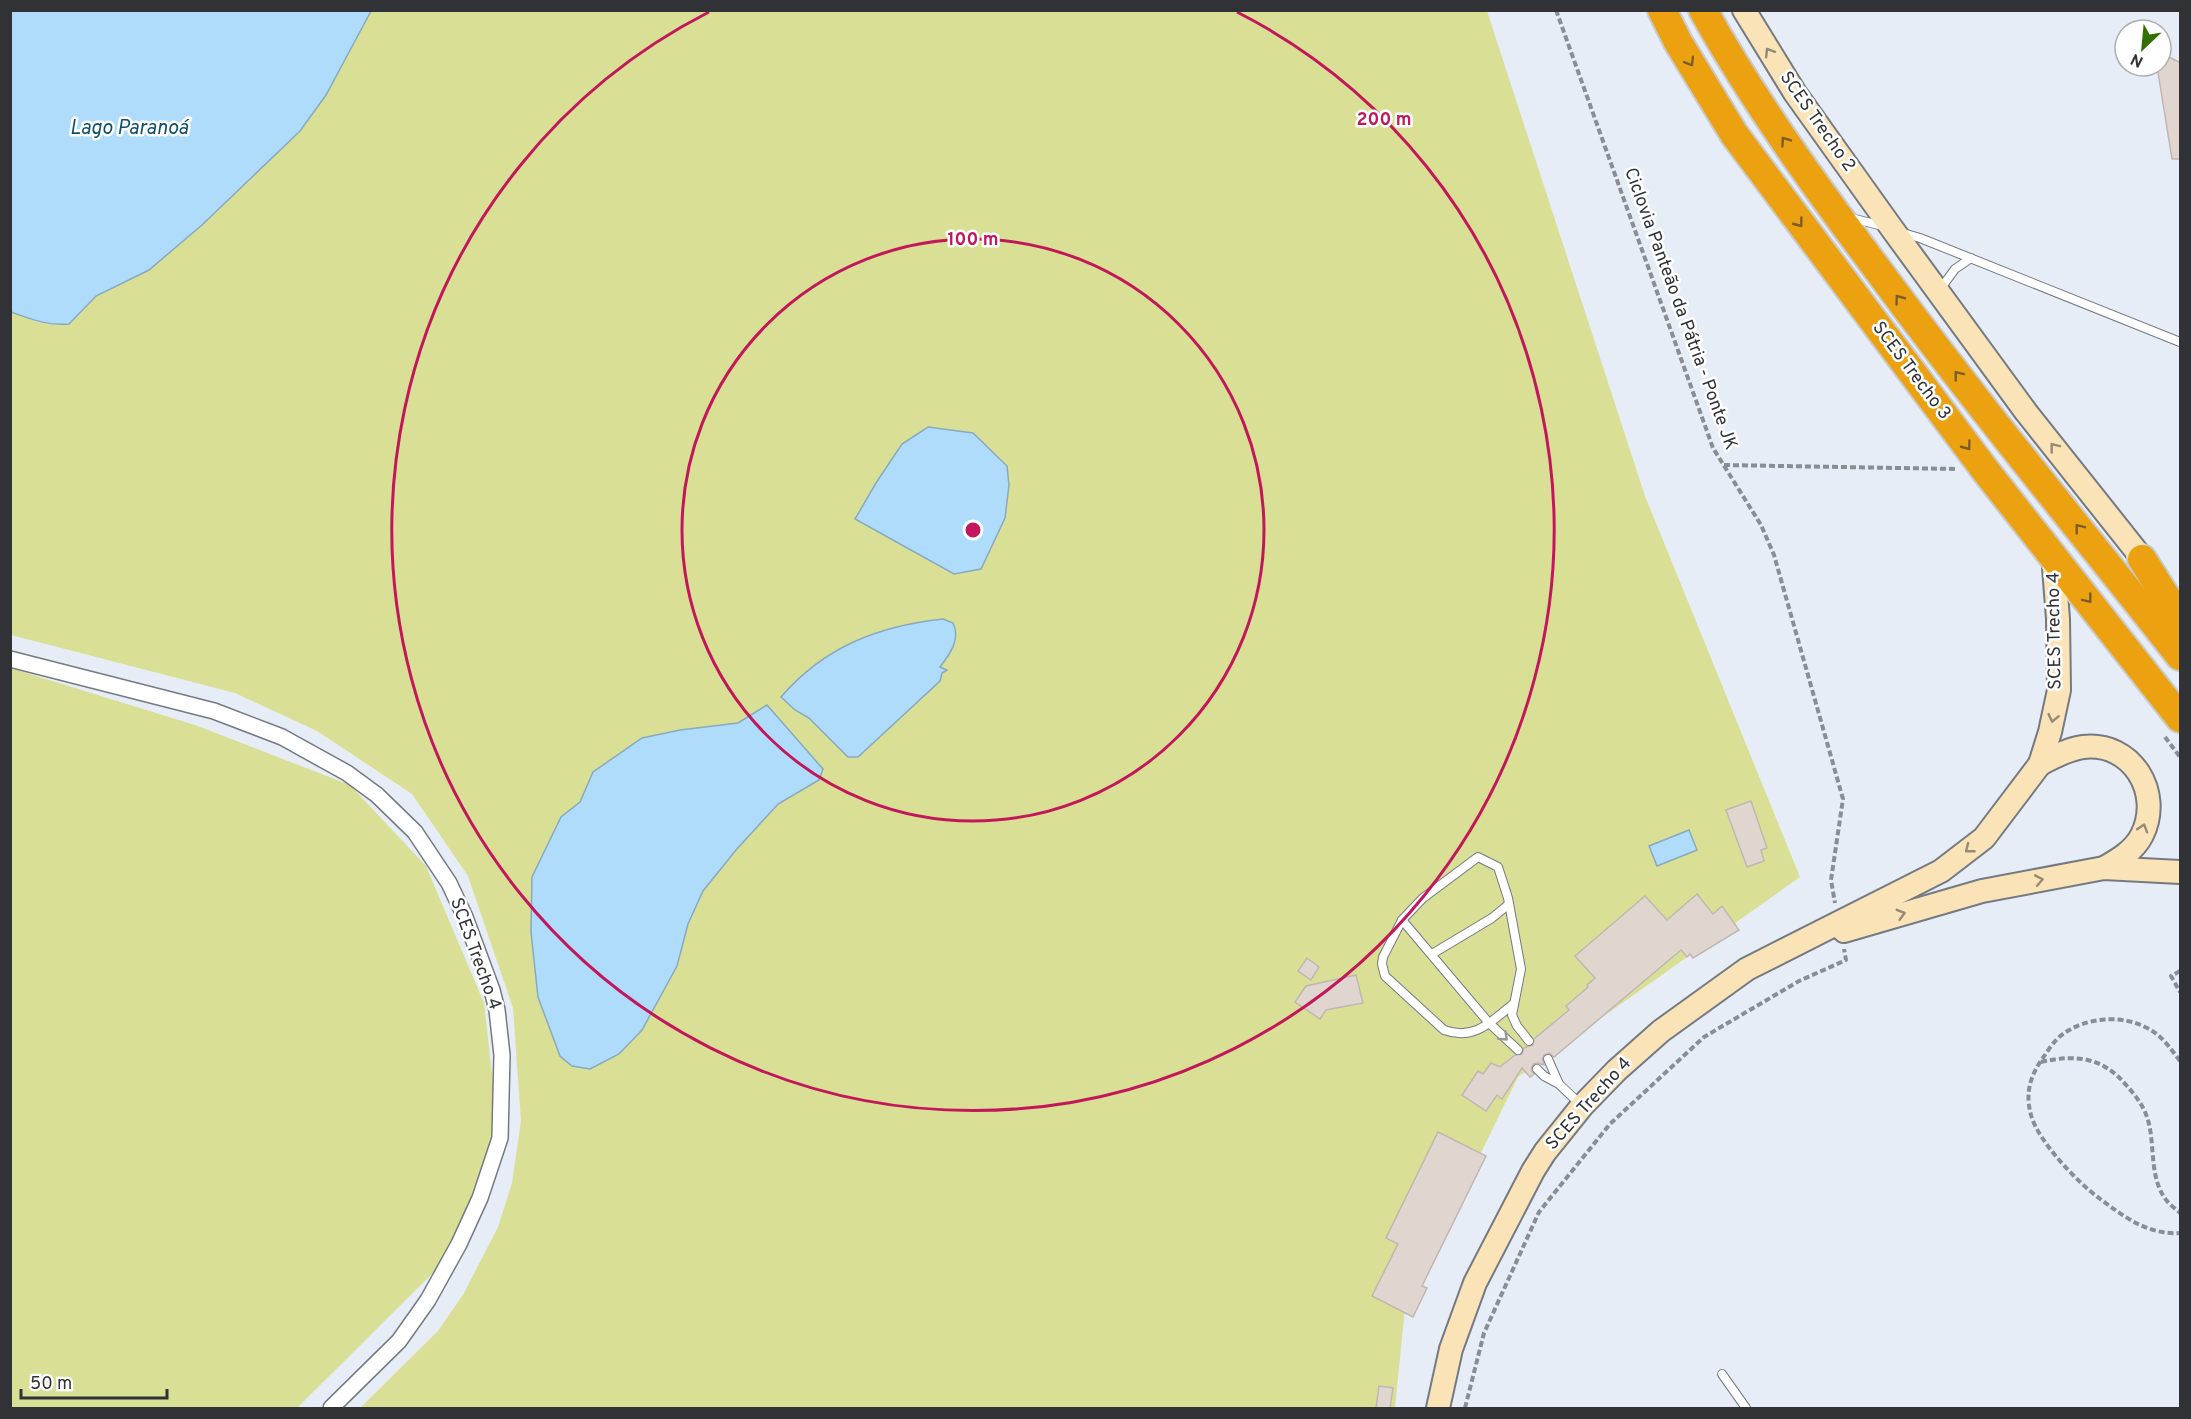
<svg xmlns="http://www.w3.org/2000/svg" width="2191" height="1419" viewBox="0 0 2191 1419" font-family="Overpass,sans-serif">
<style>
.green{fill:#d9df95}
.water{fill:#afdcfb;stroke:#89a9c0;stroke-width:1.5}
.building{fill:#e0d5cf;stroke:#c1b7b1;stroke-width:1.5}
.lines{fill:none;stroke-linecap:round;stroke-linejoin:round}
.lane-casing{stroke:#757a82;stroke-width:10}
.street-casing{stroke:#757a82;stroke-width:18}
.secondary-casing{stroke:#757a82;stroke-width:26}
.highway-casing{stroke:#c9cacb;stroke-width:32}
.path{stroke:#898d94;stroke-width:4;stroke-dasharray:6 3;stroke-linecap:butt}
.lane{stroke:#fff;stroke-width:8}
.street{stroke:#fff;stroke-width:15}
.secondary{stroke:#f9e3b7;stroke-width:22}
.highway{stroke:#eca110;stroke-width:28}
.oneway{stroke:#948a76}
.oneway2{stroke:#7b5e27}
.oneway3{stroke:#98989a}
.ring{fill:none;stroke:#c2185b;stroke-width:3}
.labels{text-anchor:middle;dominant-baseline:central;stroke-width:5;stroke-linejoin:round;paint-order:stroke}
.street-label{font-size:18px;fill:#303236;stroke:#fff}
.water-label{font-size:20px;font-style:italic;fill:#0f4e6f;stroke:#fff}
.centre{fill:#c2185b;stroke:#fff;stroke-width:3}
.ring-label{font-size:18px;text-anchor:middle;font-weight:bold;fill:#c2185b;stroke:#fff;stroke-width:5;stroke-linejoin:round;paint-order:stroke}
</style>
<rect width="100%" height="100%" fill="#e7edf6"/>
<g class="green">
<polygon points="371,11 1487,11 1645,496 1800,877 1518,1077 1405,1308 1395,1408 360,1408 438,1331 464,1293 498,1227 512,1183 521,1121 513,1008 468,876 412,794 317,731 235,693 11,635 11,312 38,322 56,325 77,317 96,296 149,270 202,225 300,131 326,95"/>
<polygon points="10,668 195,725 350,785 426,866 484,1003 499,1137 449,1257 297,1408 11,1408"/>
</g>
<g class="water">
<path d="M10,11L11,10L371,11L326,95L300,131L202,225L149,270L96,296L69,324C47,326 31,319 11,312Z"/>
<polygon points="928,427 973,433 1007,466 1009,485 1005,518 981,569 954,574 855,519 876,483 902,444"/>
<path d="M943,619L953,623C961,639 950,654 940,667L947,670L942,673L940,681L858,757H848L809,718L795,710L781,697C825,646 879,626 943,619Z"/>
<polygon points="767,705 823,769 819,780 778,804 736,850 703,891 688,924 677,966 642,1030 619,1054 590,1069 572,1066 560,1056 538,997 531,932 532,877 561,817 580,802 593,772 642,738 680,730 738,723"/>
<polygon points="1689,830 1697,850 1657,866 1649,846"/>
</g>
<g class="building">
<polygon points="2161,53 2181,63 2181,159 2172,159 2157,66 2161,66"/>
<polygon points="1751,801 1767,848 1761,850 1764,861 1747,867 1726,810"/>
<polygon points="1697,894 1713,914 1722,906 1739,930 1693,958 1690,954 1687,957 1681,950 1554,1057 1549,1053 1544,1055 1542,1059 1544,1065 1538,1063 1533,1064 1531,1070 1534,1074 1530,1077 1522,1068 1502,1099 1497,1095 1486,1111 1462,1095 1478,1071 1483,1074 1491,1063 1500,1067 1515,1055 1522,1054 1524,1048 1533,1045 1534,1039 1569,1010 1566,1006 1588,987 1587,985 1595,978 1575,956 1645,896 1667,920"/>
<polygon points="1307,958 1319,967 1311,980 1298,971"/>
<polygon points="1356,975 1363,1003 1326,1010 1320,1019 1295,1002 1306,986"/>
<polygon points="1438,1132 1486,1156 1422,1286 1427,1288 1413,1317 1372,1296 1398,1244 1386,1238"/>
<polygon points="1379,1386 1393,1388 1390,1408 1376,1408"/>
</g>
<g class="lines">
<defs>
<g id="lane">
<polyline points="1851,218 1883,226"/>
<polyline points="1903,233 1920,238 2180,342"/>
<polyline points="1941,288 1955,269 1971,258"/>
<polyline points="1402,920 1489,1023 1518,1050"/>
<polyline points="1432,954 1492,918 1509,904"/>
<path d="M1513,1004C1491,1022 1474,1041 1444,1030L1385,976L1382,964L1383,957L1402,920L1423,898L1478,857L1498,867L1508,898L1521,969L1512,1015L1517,1026L1529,1041"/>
<polyline points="1548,1059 1559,1084"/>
<polyline points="1537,1069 1544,1076 1559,1084 1579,1103"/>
<polyline points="1722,1374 1746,1408"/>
</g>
<polyline id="street" points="10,659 214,711 282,737 347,773 377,795 415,832 449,883 465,917 492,990 497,1010 502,1055 500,1138 480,1198 459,1244 428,1300 399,1341 331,1408"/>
<g id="secondary">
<polyline points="1744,10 1795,93 1893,230 2026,412 2153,572"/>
<path d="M2040,764C2054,757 2068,749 2083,747C2132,741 2163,793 2142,835C2134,851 2118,860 2104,868"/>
<polyline points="1844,931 1982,891 2104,868 2180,872"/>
<polyline points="1438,1408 1451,1349 1475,1283 1533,1171 1545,1152 1582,1106 1617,1070 1661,1031 1747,969 1941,871 1984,838 2040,764 2050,732 2059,690 2058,619 2053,555"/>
</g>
<g id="highway">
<polyline points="1662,10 1678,42 1734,134 1985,470 2180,718"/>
<path d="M1703,10C1754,102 1816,187 1878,270C1975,402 2079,528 2180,656"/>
<polyline points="2142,559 2180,619"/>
</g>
</defs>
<use href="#lane" class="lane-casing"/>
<use href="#street" class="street-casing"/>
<use href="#secondary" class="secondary-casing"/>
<use href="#highway" class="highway-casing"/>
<g class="path">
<polyline points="1556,10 1713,448 1761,525 1774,555 1843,799 1831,880 1835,903"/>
<polyline points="1724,465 1957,469"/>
<polyline points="2165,737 2180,757"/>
<polyline points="2180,971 2171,976 2180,992"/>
<path d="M2180,1061C2170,1048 2161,1034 2145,1027C2120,1014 2085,1018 2063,1034C2054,1040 2048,1051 2042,1059C2030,1077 2025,1093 2031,1115C2038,1141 2077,1182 2099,1198C2124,1217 2148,1235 2180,1233"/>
<path d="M2041,1062C2076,1054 2103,1057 2127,1086C2135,1095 2143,1105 2147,1117C2156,1143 2148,1178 2167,1201C2170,1205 2176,1209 2180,1213"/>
<polyline points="1465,1408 1484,1333 1539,1212 1610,1124 1704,1037 1799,981 1846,960 1844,949"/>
</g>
<use href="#lane" class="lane"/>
<use href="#street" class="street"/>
<use href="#secondary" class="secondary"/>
<use href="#highway" class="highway"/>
</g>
<defs><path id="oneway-chevron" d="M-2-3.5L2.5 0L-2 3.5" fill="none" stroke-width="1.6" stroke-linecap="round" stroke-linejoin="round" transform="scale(1.5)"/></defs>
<g class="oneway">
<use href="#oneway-chevron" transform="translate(1769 52) rotate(-122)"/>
<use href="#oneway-chevron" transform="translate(2054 447) rotate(-128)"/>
<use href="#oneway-chevron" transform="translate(2053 718) rotate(102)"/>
<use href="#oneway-chevron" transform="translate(2143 828) rotate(-73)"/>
<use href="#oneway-chevron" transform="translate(1969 849) rotate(142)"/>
<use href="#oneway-chevron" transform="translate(2039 880) rotate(-11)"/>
<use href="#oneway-chevron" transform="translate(1901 914) rotate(-16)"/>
</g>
<g class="oneway2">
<use href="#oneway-chevron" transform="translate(1690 62) rotate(59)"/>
<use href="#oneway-chevron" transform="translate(1785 141) rotate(-125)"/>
<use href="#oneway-chevron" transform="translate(1799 223) rotate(53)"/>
<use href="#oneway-chevron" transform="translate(1899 299) rotate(-127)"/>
<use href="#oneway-chevron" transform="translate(1958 375) rotate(-128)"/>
<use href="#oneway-chevron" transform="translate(1967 446) rotate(53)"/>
<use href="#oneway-chevron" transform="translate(2079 528) rotate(-128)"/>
<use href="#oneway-chevron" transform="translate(2088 599) rotate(52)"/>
</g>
<use class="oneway3" href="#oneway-chevron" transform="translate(1504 1037) rotate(43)"/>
<g class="ring">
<circle cx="973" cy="530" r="291"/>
<path d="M1237 12A581 581 0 1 1 709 12"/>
</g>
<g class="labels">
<g class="street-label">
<text transform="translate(1817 122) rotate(55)">SCES Trecho 2</text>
<text transform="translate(1680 309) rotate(70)">Ciclovia Panteão da Pátria - Ponte JK</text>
<text transform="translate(1911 371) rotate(53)">SCES Trecho 3</text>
<text transform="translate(2055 631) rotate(-91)">SCES Trecho 4</text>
<text transform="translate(475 954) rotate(70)">SCES Trecho 4</text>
<text transform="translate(1589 1104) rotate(-48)">SCES Trecho 4</text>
</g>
<g class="water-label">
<text x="129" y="129">Lago Paranoá</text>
</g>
</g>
<circle cx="973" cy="530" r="9" class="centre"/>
<g class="ring-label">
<text x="1384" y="125">200 m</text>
<text x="973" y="245">100 m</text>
</g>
<rect width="2191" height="1419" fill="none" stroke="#303236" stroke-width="24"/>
<g transform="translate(2143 48) rotate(206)"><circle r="28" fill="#ffffff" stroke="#acadaf" stroke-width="1.5"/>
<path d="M0-4.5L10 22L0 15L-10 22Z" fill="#336f00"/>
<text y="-9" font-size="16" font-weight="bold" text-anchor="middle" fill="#303236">N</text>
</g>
<path d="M21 1389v9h146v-9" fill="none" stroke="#303236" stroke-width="3"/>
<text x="30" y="1389" font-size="18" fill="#303236" stroke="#ffffff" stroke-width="4.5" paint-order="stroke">50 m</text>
</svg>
